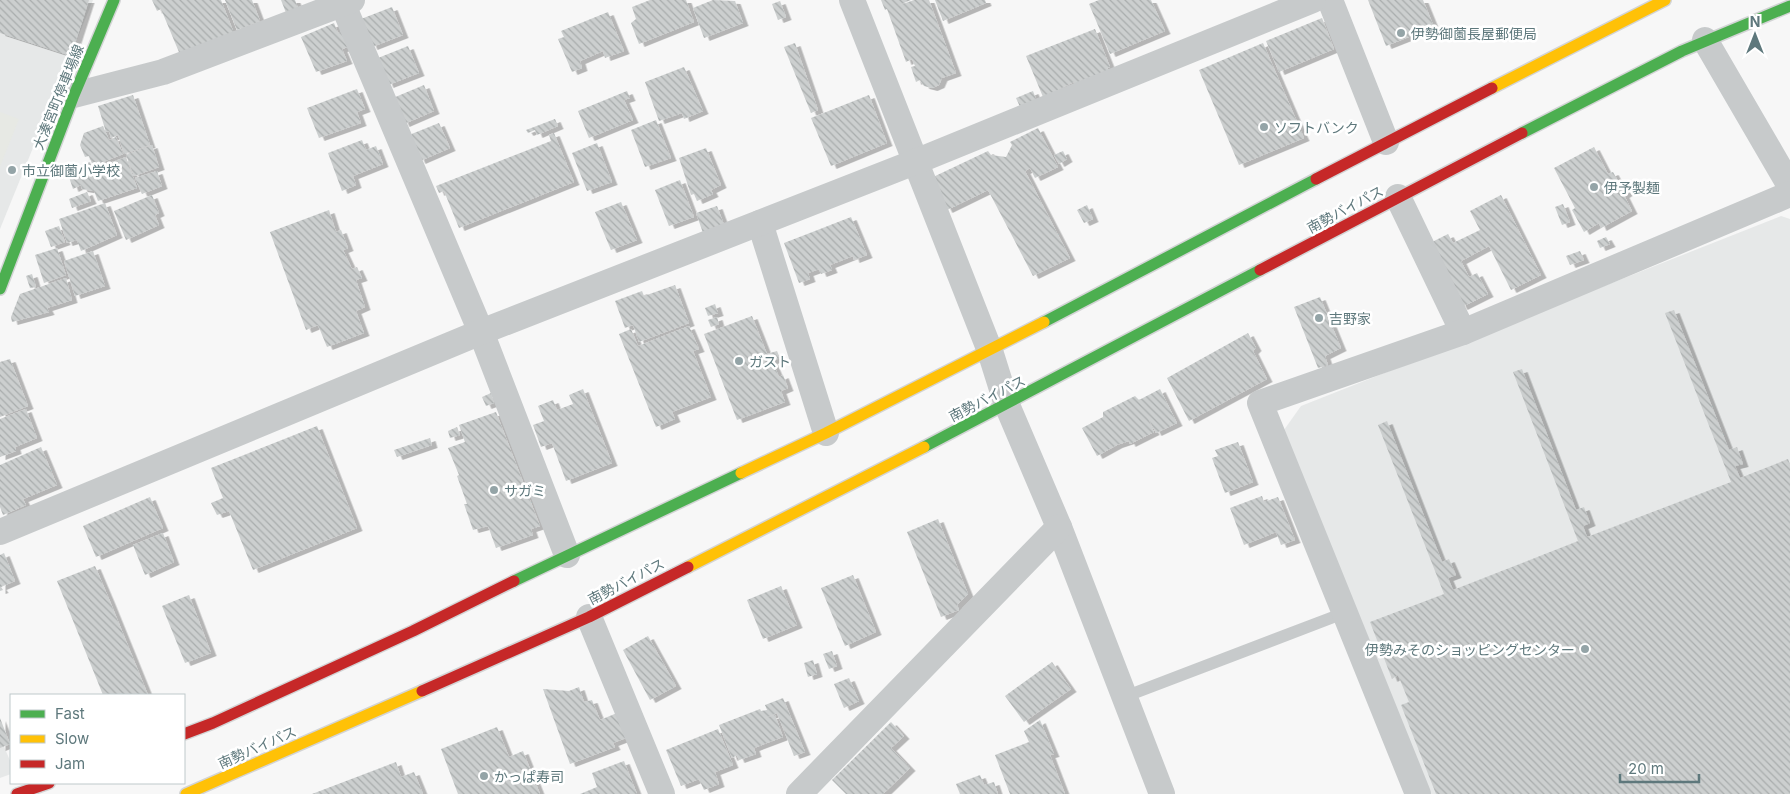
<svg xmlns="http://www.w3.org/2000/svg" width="1790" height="794" viewBox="0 0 1790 794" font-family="Inter,'Noto Sans JP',sans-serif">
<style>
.built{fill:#e6e8e8}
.pitch{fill:#e7e9e4}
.building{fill:url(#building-back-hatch);filter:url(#shadow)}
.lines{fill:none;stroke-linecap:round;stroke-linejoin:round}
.fast-casing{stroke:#d3d4d5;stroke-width:14}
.slow-casing{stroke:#d3d4d5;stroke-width:14}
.jam-casing{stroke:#d3d4d5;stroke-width:14}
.lane{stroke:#c7cacb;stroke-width:12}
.street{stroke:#c7cacb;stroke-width:26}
.fast{stroke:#4caf50;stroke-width:11}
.slow{stroke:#ffc107;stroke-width:11}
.jam{stroke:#c62828;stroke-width:11}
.poi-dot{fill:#94a4a7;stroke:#fff;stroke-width:2}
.labels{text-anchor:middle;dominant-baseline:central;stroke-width:5;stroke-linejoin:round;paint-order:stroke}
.poi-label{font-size:14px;fill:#5e787c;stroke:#fff;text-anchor:start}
.street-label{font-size:14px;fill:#5e787c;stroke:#fff}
</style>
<defs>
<pattern id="building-back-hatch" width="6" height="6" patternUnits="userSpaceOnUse" patternTransform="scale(1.25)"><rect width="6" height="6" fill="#cccfcf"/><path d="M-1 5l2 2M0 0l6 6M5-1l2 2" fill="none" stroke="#a9adad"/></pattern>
<filter id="shadow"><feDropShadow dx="5.5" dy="3" stdDeviation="0" flood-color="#0004"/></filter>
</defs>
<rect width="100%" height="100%" fill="#f7f7f7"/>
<g class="built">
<polygon points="0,0 93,0 0,229"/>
<polygon points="1781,216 1790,219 1790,794 1430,794 1279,437 1301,406"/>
<polygon points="0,737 11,763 11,774 0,778"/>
</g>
<polygon class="pitch" points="0,112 19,119 0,167"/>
<g class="building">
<polygon points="0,0 89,0 71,56 0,33"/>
<polygon points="152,0 221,0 235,36 181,57 161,9 157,11"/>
<polygon points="225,0 252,0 260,21 237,30"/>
<polygon points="281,0 295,0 300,14 288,18"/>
<polygon points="650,0 686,0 694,22 639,44 631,23 636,19 632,7"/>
<polygon points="713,0 735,1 743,23 704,38 693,8"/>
<polygon points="881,0 911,0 897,6 914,0 929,0 956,73 942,78 939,85 932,88 924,86 920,80 916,82 911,67 915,66 912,59 906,62 887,9 885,10"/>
<polygon points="935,0 985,0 986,3 943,21"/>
<polygon points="1099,0 1151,0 1165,31 1110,54 1089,4"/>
<polygon points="1368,0 1423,0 1434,27 1386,46"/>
<polygon points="780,1 786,17 778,20 772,4"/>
<polygon points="392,7 403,35 372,47 361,19"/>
<polygon points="608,12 624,51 605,58 603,51 580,61 582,68 572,72 558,39 564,37 561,31"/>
<polygon points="1322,18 1334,49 1279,72 1266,41"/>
<polygon points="334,23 338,33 344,30 351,46 342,49 347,61 316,72 301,37"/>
<polygon points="1095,29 1110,67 1107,68 1109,70 1075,84 1074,82 1043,97 1026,56"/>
<polygon points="795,43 818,110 811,113 784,47"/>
<polygon points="1263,43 1304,138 1239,165 1199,70"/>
<polygon points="408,46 419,73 388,85 378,58"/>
<polygon points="684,67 703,111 684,119 682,113 659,121 645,82"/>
<polygon points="424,85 434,111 404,124 393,98"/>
<polygon points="357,89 365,109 357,112 361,123 319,138 307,108"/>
<polygon points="627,91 630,98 624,100 633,120 589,138 578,111"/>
<polygon points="1033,91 1036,99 1021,109 1016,98"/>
<polygon points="133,95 150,145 124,154 118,135 111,138 109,131 106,132 98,106"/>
<polygon points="869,95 887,143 831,166 811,118"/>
<polygon points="555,119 558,126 537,135 535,130 528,133 526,130"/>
<polygon points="656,120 671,158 645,167 631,130"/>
<polygon points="439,123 450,148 420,161 409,135"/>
<polygon points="103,126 109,140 116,137 123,154 93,166 89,156 85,157 80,145 84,133"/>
<polygon points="1038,128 1058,167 1035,178 1030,168 1025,171 1070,258 1033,276 988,190 947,210 931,178 988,151 991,155 1006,157 1012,145 1010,142"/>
<polygon points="554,133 574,182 459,228 444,191 439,193 436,186 551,141 549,135"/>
<polygon points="362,140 366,150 376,146 383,164 353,176 356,185 342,191 328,153"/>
<polygon points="597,143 612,182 587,191 572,153"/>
<polygon points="152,145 159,167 134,176 126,155"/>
<polygon points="1594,147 1608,174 1613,172 1618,181 1620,180 1627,193 1624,195 1632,211 1601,228 1599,223 1584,232 1572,210 1575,208 1554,168"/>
<polygon points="706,148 721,185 711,190 713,194 697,201 694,194 691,195 679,158"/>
<polygon points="1063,151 1067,159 1059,164 1054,155"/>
<polygon points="126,157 137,188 98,201 94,191 82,189 81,185 73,189 68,174 72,173 71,169 90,162 93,169"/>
<polygon points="157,171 162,186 142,194 135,178"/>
<polygon points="680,180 694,217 669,226 655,190"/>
<polygon points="87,192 91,201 72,208 69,199"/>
<polygon points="152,195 159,213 155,215 159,225 126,240 114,211"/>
<polygon points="1501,195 1541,275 1511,290 1489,246 1461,261 1469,277 1477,273 1488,294 1462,307 1430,243 1448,234 1453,243 1480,230 1470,211"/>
<polygon points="621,202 637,240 611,250 595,212"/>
<polygon points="105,203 117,235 81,251 77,240 67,243 59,219"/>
<polygon points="1563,204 1570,222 1562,225 1555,207"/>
<polygon points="1087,205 1093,219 1084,223 1077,210"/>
<polygon points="717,206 724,225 703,233 696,213"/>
<polygon points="329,210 336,232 341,230 348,248 343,250 352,269 357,267 362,278 356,280 365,307 356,311 364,333 327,347 318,325 306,330 270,232"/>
<polygon points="851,217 867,255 854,260 853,256 830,265 832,270 821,274 819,269 808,273 810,279 799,283 784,243"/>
<polygon points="59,226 65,242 51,247 45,231"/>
<polygon points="1606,237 1610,244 1600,248 1597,241"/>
<polygon points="57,248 66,275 44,283 35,255"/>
<polygon points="93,251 105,286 75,296 64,261"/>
<polygon points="1580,251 1584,260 1570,265 1566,256"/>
<polygon points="32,274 36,287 30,288 26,276"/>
<polygon points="66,278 72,300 47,308 49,312 12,322 11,317 20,294"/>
<polygon points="675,285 689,323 639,342 633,325 625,328 615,301 642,291 644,296"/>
<polygon points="1320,297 1341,348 1325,356 1328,365 1318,368 1294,307"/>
<polygon points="715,304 718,313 708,316 705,308"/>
<polygon points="1674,310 1729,450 1737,447 1743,464 1735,466 1740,478 1788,459 1790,464 1790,794 1436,794 1401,705 1409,702 1398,675 1392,679 1370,622 1444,594 1378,425 1387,421 1442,562 1449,559 1456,575 1448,578 1453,590 1578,541 1513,372 1522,369 1576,510 1584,507 1590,523 1583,526 1587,537 1731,482 1665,313"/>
<polygon points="752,316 767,354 777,351 780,358 772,361 779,377 783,375 788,388 781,391 785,402 737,420 704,334"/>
<polygon points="717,317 719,324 711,327 708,320"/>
<polygon points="689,326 699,349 693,351 711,397 672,412 675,419 656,427 619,334 631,329 638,346"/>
<polygon points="1248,333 1256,348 1253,351 1267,379 1189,421 1167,378"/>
<polygon points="10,359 28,406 0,417 0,362"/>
<polygon points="583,389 612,463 566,481 552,443 541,447 533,425 544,421 538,406 553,400 557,410 573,404 569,395"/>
<polygon points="1160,389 1177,423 1156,433 1147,416 1154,432 1130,444 1129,441 1117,445 1097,456 1082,428 1103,417 1103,412 1135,396 1139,400"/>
<polygon points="491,393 494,403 486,406 482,397"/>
<polygon points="26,409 37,438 15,447 16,451 0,457 0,419"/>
<polygon points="496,412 540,526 531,529 533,535 496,548 488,526 473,530 464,504 467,504 457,476 459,475 448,448 465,442 459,425"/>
<polygon points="317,426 357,528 253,570 229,511 217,515 211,503 223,498 211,468"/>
<polygon points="457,427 460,435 450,438 448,431"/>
<polygon points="430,438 432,445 397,457 394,450"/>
<polygon points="1238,442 1253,482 1225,493 1212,458 1218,456 1215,450"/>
<polygon points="41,447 57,485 23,499 26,505 3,515 0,507 0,465"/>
<polygon points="1262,496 1264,502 1278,497 1295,540 1281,545 1276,532 1244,545 1230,508"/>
<polygon points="150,497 163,528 96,557 83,526"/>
<polygon points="938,519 968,594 957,605 959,610 941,617 907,532"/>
<polygon points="163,533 174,562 145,575 133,545"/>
<polygon points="4,553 15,581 1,587 3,590 0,591 0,555"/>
<polygon points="95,566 109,599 148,695 103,695 57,581"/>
<polygon points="853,575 876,632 845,646 821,588"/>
<polygon points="781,586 797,625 763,639 747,600"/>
<polygon points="189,595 211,653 185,663 162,606"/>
<polygon points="648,636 676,686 650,700 623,650"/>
<polygon points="832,651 837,666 829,669 823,654"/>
<polygon points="813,660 817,674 808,677 804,663"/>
<polygon points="1052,662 1071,689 1024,722 1005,696"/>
<polygon points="849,678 859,701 844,708 834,684"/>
<polygon points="579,687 584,702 592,700 600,720 617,713 626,738 613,743 615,747 570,764 543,689 569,691"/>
<polygon points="783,698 805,752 794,756 777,713 765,718 775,715 783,737 754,748 756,754 739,760 737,755 732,758 719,725 760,709 761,711 767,710 765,705"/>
<polygon points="0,718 10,744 0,748"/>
<polygon points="1040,720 1054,754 1050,755 1065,794 1010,794 995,755 1029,742 1024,731"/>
<polygon points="891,722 904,736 891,748 910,768 883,794 846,794 832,780"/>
<polygon points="497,727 509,757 523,751 540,794 458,794 441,749"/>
<polygon points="718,729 733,765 715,772 719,784 704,790 699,779 681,786 666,750"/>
<polygon points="624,761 637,794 580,794 597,787 592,773"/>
<polygon points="396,762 401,777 414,772 423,794 312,794"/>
<polygon points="980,775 984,785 994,782 998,794 960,794 956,784"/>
</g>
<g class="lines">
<defs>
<g id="fast">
<polyline points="1522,133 1682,51 1790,6"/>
<polyline points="0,289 74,95 114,0"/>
<polyline points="1044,322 1316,179"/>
<polyline points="924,447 1260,270"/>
<polyline points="514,581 741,473"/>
</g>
<g id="slow">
<polyline points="1492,88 1665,0"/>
<polyline points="741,473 826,433 1044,322"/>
<polyline points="688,567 924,447"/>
<polyline points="186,794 422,691"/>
</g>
<g id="jam">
<polyline points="1316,179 1492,88"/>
<polyline points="1260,270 1522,133"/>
<polyline points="422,691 589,617 688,567"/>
<polyline points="184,734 213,723 413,631 514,581"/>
<polyline points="17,794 49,783"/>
</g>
</defs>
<use href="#fast" class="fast-casing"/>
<use href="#slow" class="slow-casing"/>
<use href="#jam" class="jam-casing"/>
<polyline class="lane" points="1124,697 1344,613"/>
<g class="street">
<polyline points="341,0 481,332 567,555"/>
<polyline points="852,0 990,351 1007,405 1059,527 1162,794"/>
<polyline points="1330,0 1386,142"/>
<polyline points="1705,40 1790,186"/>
<polyline points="74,95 163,72 352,0"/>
<polyline points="1398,197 1463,332"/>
<polyline points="760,223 826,433"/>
<polyline points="0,532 481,332 915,162 1313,0"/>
<polyline points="589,617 662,794"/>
<polyline points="799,794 1059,527"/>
<polyline points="1418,794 1260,403 1463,332 1790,194"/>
</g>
<use href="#fast" class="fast"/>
<use href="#slow" class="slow"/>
<use href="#jam" class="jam"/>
</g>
<g class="poi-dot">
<circle cx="1401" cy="33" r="5"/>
<circle cx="1264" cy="127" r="5"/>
<circle cx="12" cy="170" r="5"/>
<circle cx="1594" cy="187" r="5"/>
<circle cx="1319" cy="318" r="5"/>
<circle cx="739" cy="361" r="5"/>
<circle cx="494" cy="490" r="5"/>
<circle cx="1585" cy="649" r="5"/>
<circle cx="484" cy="776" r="5"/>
</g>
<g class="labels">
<g class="poi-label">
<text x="1411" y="33">伊勢御薗長屋郵便局</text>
<text x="1274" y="127">ソフトバンク</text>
<text x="22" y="170">市立御薗小学校</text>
<text x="1604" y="187">伊予製麺</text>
<text x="1329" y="318">吉野家</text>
<text x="749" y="361">ガスト</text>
<text x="504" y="490">サガミ</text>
<text x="1575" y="649" text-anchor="end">伊勢みそのショッピングセンター</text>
<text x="494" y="776">かっぱ寿司</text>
</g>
<g class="street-label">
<text transform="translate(58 97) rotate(-68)">大湊宮町停車場線</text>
<text transform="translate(1345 209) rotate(-28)">南勢バイパス</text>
<text transform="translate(987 398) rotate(-27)">南勢バイパス</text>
<text transform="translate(626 581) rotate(-27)">南勢バイパス</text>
<text transform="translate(257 747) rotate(-24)">南勢バイパス</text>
</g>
</g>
<rect x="10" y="694" width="175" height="90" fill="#ffffff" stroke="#bfc9cb"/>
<rect x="20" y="710" width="25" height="8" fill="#4caf50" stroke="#bfc9cb"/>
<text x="55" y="719" font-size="15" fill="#5e787c">Fast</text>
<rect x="20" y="735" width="25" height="8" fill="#ffc107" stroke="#bfc9cb"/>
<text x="55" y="744" font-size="15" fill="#5e787c">Slow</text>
<rect x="20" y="760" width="25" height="8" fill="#c62828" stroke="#bfc9cb"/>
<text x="55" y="769" font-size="15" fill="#5e787c">Jam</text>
<g transform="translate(1755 35)" stroke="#ffffff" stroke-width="4" paint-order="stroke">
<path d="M0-4L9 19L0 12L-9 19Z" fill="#5e787c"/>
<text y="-8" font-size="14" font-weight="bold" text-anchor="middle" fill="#5e787c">N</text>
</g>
<path d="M1620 774v8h79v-8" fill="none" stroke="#5e787c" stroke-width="2.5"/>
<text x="1628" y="774" font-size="15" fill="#5e787c" stroke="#ffffff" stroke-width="4" paint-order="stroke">20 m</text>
</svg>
